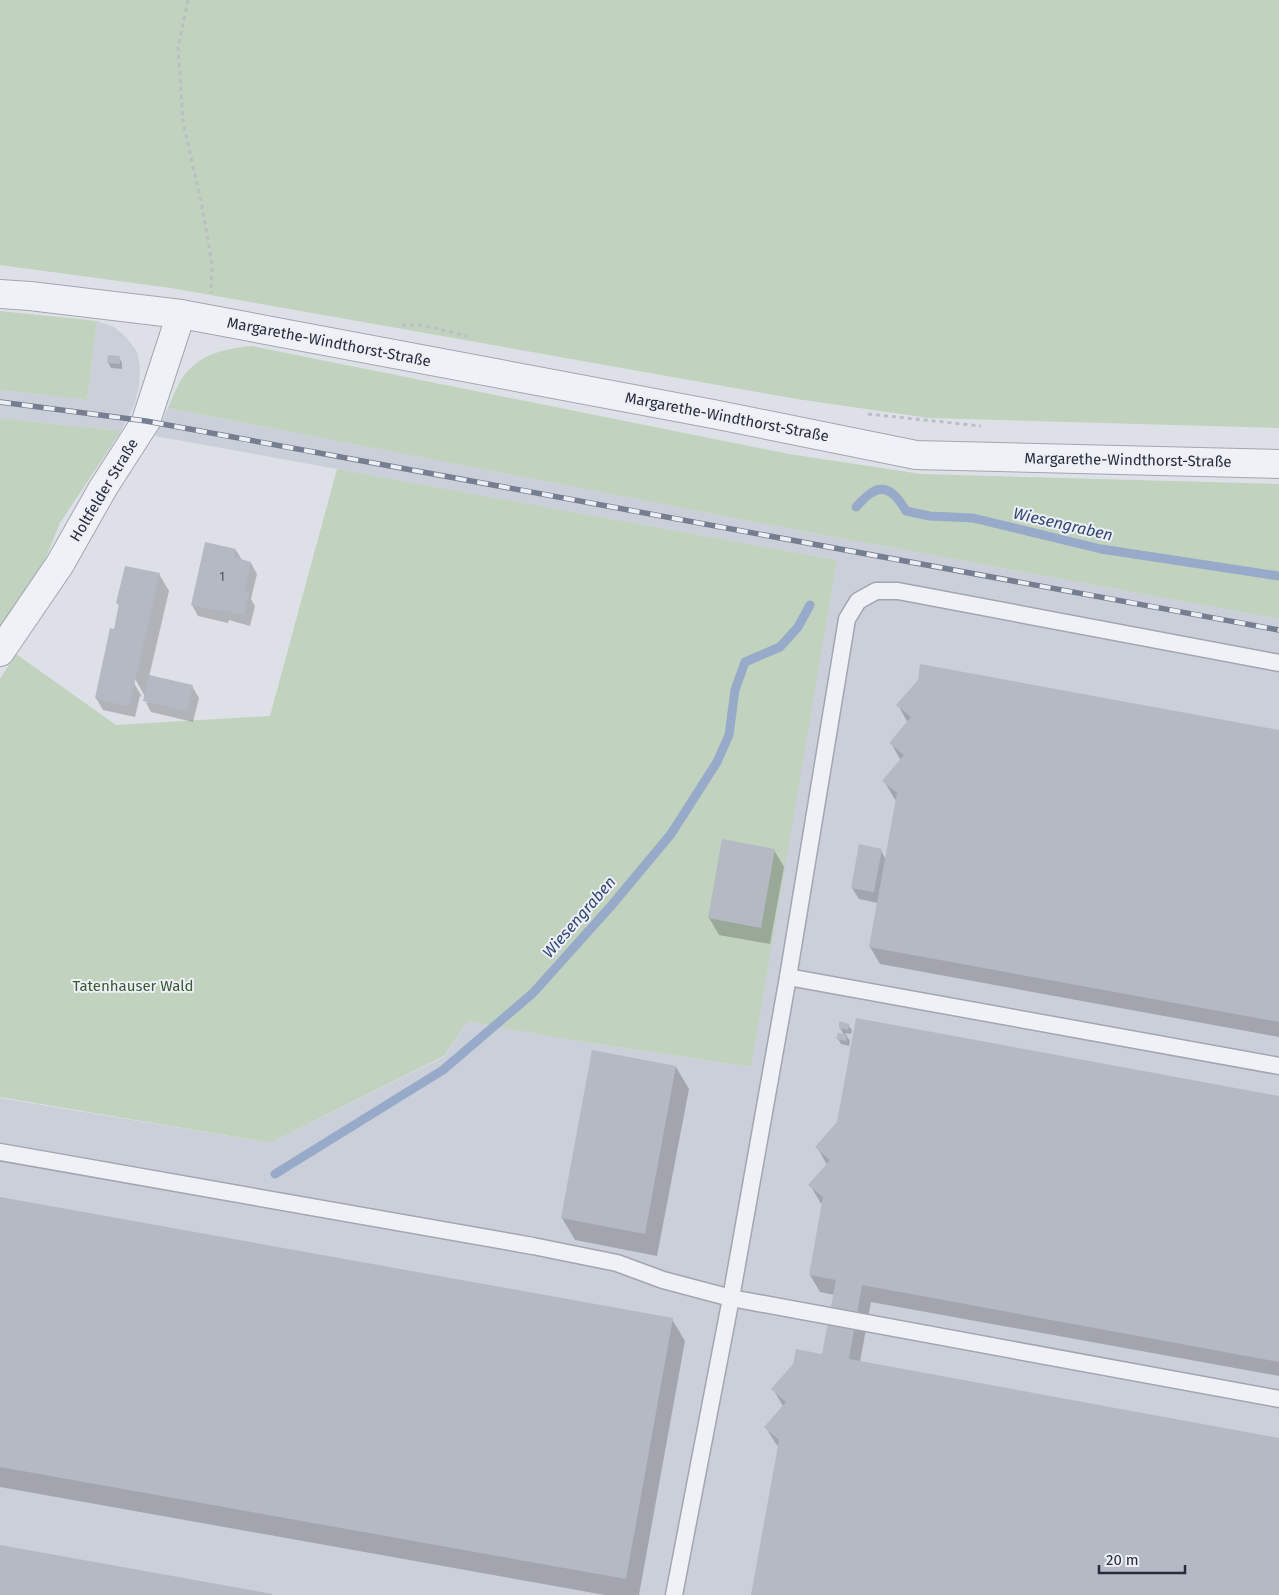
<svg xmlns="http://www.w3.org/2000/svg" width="1279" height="1595" viewBox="0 0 1279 1595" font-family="'Fira Sans',sans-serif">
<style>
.built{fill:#cbcfd9}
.green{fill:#c1d2be}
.shadow{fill:#0003}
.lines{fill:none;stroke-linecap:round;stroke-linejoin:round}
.stream{stroke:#97aac9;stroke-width:9}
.building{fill:#b4b9c4}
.service-casing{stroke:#a2a6b1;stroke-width:19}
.minor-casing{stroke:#a2a6b1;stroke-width:30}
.path{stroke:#bbbec6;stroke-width:3;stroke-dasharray:4 4;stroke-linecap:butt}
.service{stroke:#f0f1f6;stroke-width:16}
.minor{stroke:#f0f1f6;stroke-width:28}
.rail-casing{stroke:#767e91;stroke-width:5.5}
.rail{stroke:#edeff5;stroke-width:4;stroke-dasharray:11;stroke-linecap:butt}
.labels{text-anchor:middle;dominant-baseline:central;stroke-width:4;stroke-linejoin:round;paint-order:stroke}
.number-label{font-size:12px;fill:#4a4f60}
.street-label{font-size:15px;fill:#262c3e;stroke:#edeff5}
.park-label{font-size:15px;fill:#375a33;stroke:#edeff5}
.water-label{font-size:16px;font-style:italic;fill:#304773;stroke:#edeff5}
</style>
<rect width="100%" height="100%" fill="#dde0e7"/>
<g class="built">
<polygon points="97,321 114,327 126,337 137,352 140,368 139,386 134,406 121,431 0,418 0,390 87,400"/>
<polygon points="168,408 786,528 1279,619 1279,1595 0,1595 0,1098 270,1143 444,1057 468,1021 559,1038 750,1067 837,560 155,436"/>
</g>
<g class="green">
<polygon points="0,0 1279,0 1279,428 929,418 797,399 171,288 0,265"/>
<polygon points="0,311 97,321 87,400 0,390"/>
<path d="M252,346L789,454L921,474L1279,484V619L786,528L168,408C172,399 176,388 181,380C198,354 223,349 252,346Z"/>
<polygon points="0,418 121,431 60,523 42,567 0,631"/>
<polygon points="337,469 837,560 751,1067 559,1038 468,1021 444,1056 270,1143 0,1097 0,679 16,654 116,725 270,716"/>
</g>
<g class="shadow">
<polygon points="119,357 122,363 122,369 111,368 108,362"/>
<polygon points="236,550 242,560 251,563 257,574 251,599 255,606 250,626 229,620 228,623 198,616 192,605"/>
<polygon points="159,574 169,591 149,677 192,686 199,698 193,722 151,712 145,701 146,703 148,702 133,675 130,676 142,697 140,696 135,717 103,710 96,698 120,608 117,603"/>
<polygon points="898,705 1279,731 1279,1037 880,964 870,947 878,903 859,899 852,888 881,850 886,860 897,801 894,798 884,781 901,761 891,743 908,723"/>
<polygon points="774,850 784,867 770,944 719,935 709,918"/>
<polygon points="848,1025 852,1030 851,1034 845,1033 850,1041 849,1046 841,1044 838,1039 844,1035 840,1028"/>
<polygon points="676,1067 689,1089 657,1256 575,1240 562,1218"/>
<polygon points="1279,1097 1279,1376 871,1302 860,1362 1279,1439 1279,1595 752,1595 779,1447 776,1444 766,1428 783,1406 773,1389 823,1355 834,1295 820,1292 810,1275 823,1205 820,1202 810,1185 827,1165 817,1147"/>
<polygon points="0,1199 672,1319 685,1341 639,1595 605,1595 0,1487"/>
</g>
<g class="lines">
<g class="stream">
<path d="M856,507C861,502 866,496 871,493C888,482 899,499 906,511L930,516L973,518L1101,549L1279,576"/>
<polyline points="275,1174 443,1070 533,993 611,906 671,834 717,762 729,735 735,690 745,662 780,647 798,627 810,605"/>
</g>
</g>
<g class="building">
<polygon points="108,355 120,356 120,364 107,363"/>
<polygon points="205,542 236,549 234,557 251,562 244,592 249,593 244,615 222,610 222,612 191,605"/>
<polygon points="125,566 160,573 129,707 95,698 110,628 114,629 119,604 116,603"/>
<polygon points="920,664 1279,730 1279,1022 869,947 897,793 882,781 904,755 889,743 911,717 896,705 918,680"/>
<polygon points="149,675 193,685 187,711 143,701"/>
<polygon points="722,839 775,849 761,928 708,918"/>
<polygon points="859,844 882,849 874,892 851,888"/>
<polygon points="856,1018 1279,1096 1279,1362 862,1285 849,1359 1279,1438 1279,1595 751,1595 779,1440 764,1427 786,1402 771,1389 793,1364 796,1349 822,1354 836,1280 809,1275 823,1197 808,1185 830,1160 815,1147 837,1122"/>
<polygon points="839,1021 849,1024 848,1030 839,1028"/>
<polygon points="838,1033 847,1035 846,1041 836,1039"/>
<polygon points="592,1050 676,1066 645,1234 561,1218"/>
<polygon points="0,1197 673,1318 626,1579 0,1467"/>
<polygon points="0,1545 272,1594 272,1595 0,1595"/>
</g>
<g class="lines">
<defs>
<g id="service">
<polyline points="788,977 1279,1066"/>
<polyline points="0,1152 533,1246 617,1263 663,1280 731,1298 1279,1399"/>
<polyline points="674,1595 731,1298 788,977 847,619 858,601 876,591 898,591 1279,663"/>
</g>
<g id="minor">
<polyline points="0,294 30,296 181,314 713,414 916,455 1279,464"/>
<polyline points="0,652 60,564 103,488 146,421 181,314"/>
</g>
</defs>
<use href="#service" class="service-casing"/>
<use href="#minor" class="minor-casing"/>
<g class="path">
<polyline points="188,0 178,48 183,122 201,201 212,264 211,293"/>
<polyline points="402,325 422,325 467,336"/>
<polyline points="868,414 981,426"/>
</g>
<use href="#service" class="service"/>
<use href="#minor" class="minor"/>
<defs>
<polyline id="rail" points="0,402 146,421 1279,630"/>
</defs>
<use href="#rail" class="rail-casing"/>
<use href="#rail" class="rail"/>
</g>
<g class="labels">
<g class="number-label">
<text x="222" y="577">1</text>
</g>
<g class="street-label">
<text transform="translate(329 342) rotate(11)">Margarethe-Windthorst-Straße</text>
<text transform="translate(727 417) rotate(11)">Margarethe-Windthorst-Straße</text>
<text transform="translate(1128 460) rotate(1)">Margarethe-Windthorst-Straße</text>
<text transform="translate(104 490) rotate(-59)">Holtfelder Straße</text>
</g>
<g class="park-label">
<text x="133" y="986">Tatenhauser Wald</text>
</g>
<g class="water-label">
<text transform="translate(1063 524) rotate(13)">Wiesengraben</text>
<text transform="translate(579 917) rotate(-49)">Wiesengraben</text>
</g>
</g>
<path d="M1099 1565v8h86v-8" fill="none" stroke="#262c3e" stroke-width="2.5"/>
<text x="1106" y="1565" font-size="15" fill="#262c3e" stroke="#edeff5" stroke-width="4" paint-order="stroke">20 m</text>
</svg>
